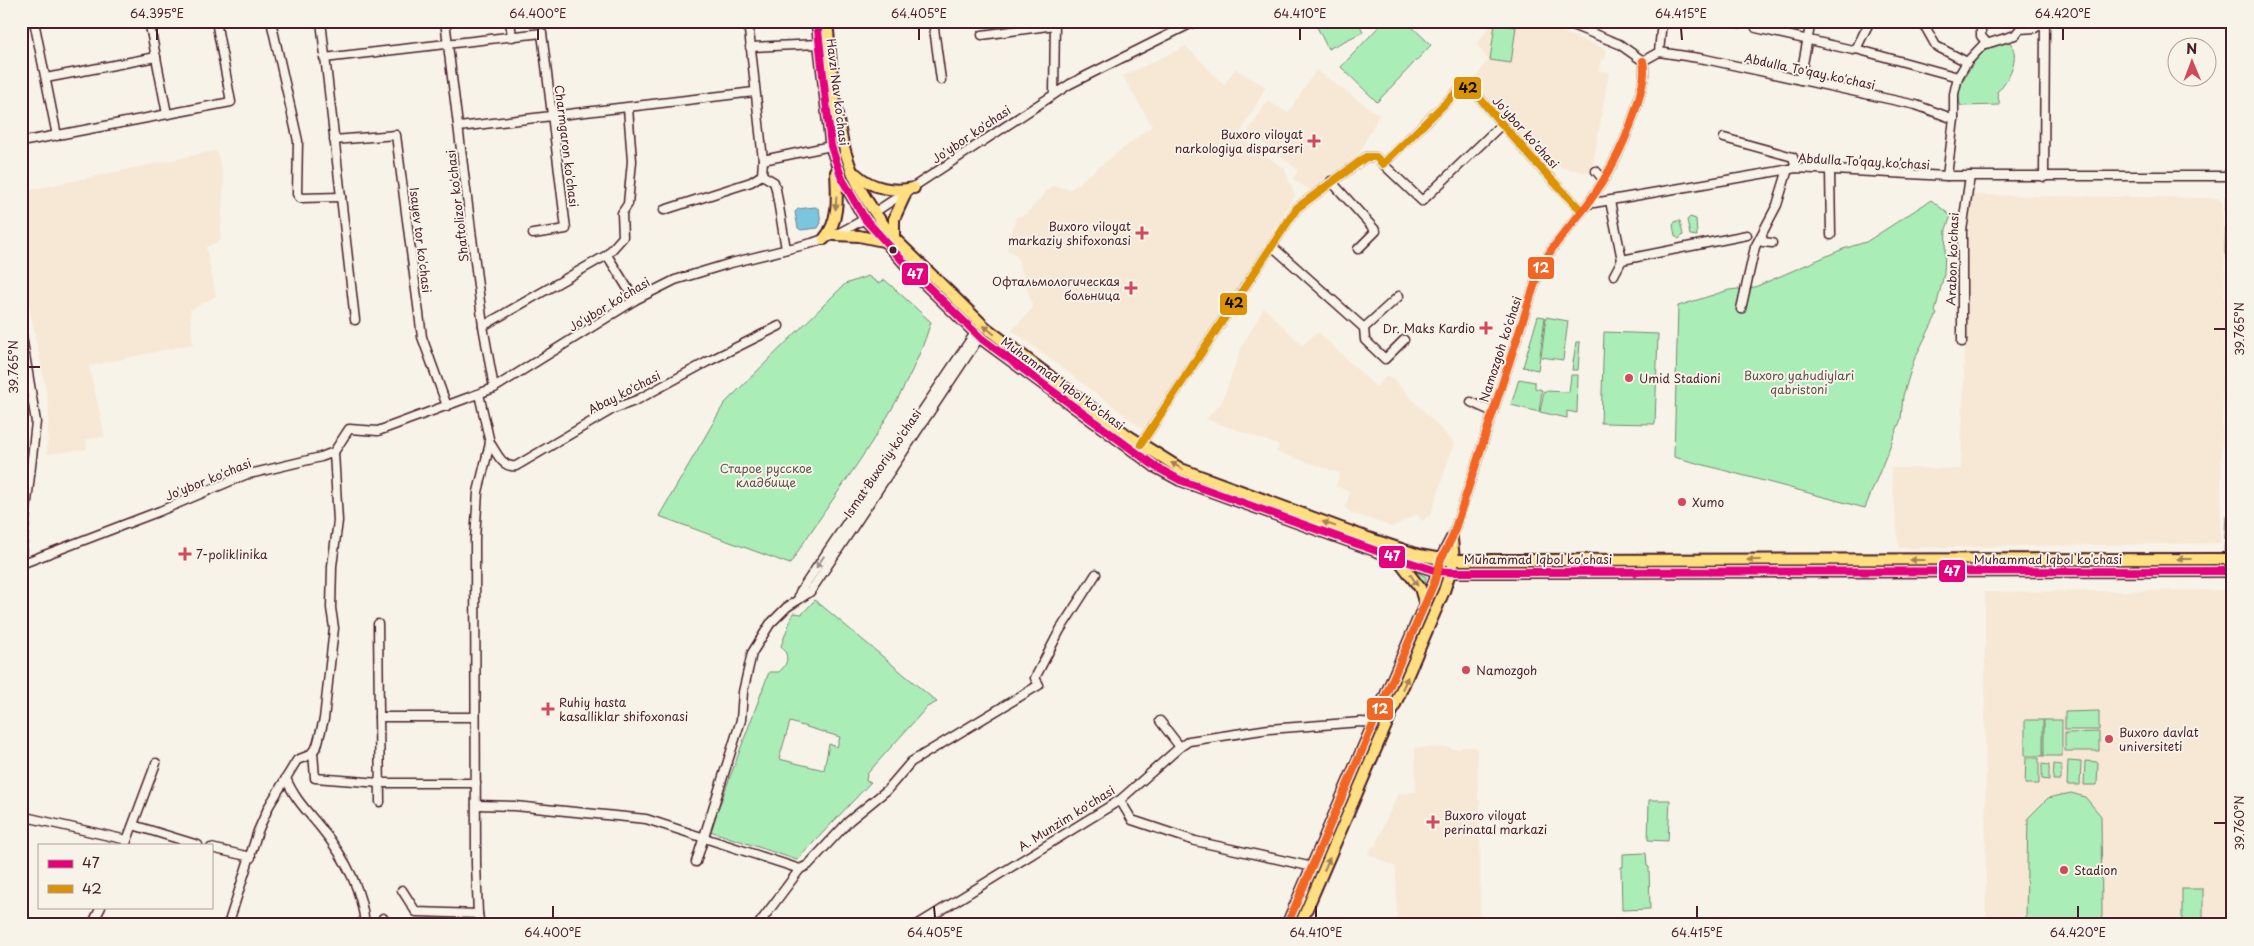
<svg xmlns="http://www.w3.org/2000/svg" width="2254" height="946" viewBox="0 0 2254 946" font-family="'Playpen Sans',sans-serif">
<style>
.built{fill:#f6e8d4}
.green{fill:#abedb7;stroke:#7a8671;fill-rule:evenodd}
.water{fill:#7dc5de;stroke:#698396}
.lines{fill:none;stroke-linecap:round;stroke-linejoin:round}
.stream{stroke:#698396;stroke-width:2}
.canal{stroke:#7dc5de;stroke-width:6}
.minor-casing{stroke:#4a1f2b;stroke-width:11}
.major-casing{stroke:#4a1f2b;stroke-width:14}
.minor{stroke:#f7f3e8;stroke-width:8}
.major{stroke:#ffdf80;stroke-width:10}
.bus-1-casing{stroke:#f7f3e8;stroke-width:11}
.bus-2-casing{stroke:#f7f3e8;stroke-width:11}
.bus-3-casing{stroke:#f7f3e8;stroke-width:11}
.bus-1{stroke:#e5007d;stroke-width:8}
.bus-2{stroke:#dd9206;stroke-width:8}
.bus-3{stroke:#f26522;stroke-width:8}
.oneway{fill:#a47f56}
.oneway2{fill:#a0898a}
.ticks{fill:none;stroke:#4a1f2b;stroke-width:2}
.poi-dot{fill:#d1495b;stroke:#f7f3e8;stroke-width:2}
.bus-dot{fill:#4a1f2b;stroke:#f7f3e8;stroke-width:2}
.labels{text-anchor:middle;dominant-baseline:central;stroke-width:4;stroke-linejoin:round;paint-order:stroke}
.street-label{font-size:12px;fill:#4a1f2b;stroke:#f7f3e8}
.poi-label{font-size:12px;fill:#4a1f2b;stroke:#f7f3e8;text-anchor:start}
.park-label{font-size:12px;fill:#62524e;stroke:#f7f3e8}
.line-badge{stroke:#f7f3e8;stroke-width:2}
.badge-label{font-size:14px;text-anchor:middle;font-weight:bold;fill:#fff}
.pale-badge-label{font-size:14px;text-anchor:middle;font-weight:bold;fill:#111}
.neatline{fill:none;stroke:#4a1f2b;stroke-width:2}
.ticks-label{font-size:12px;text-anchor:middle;fill:#4a1f2b}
</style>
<rect width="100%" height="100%" fill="#f7f3e8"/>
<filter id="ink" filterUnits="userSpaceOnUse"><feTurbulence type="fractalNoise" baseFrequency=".02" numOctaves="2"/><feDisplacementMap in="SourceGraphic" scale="10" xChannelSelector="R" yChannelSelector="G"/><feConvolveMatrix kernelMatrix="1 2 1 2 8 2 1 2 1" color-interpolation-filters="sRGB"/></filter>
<g filter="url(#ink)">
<g class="built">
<polygon points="1494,21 1534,21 1606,49 1605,60 1601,59 1599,71 1609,72 1592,169 1593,174 1541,163 1473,82 1488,60 1477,44"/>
<polygon points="1186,46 1224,85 1235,69 1266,87 1238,137 1284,168 1295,195 1239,289 1143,429 1012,330 1033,308 1017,255 1007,250 1016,217 1025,215 1052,186 1071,189 1152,126 1123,76"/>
<polygon points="1316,70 1379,115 1360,152 1312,191 1293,179 1298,170 1248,131 1268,101 1288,113"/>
<polygon points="214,151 217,152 224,180 220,241 206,247 216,296 190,310 193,344 89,366 105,437 86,439 87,449 47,454 49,406 21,264 21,192"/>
<polygon points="1970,195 2218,198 2222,202 2225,267 2220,543 1899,548 1891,468 1961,469"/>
<polygon points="1264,308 1302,345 1318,332 1376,387 1387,376 1393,379 1454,443 1431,514 1422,521 1417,514 1392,527 1350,512 1345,507 1350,492 1336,486 1340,473 1277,452 1279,445 1206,419 1222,402 1242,346"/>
<polygon points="2233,590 2233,925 1986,925 1985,592"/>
<polygon points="1449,747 1450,749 1460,749 1461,747 1477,747 1478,800 1480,800 1480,925 1397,925 1396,867 1368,854 1372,846 1375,846 1398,793 1416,792 1415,748"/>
</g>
<g class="green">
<polygon points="1314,21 1358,21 1363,32 1328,49"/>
<polygon points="1384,21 1406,21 1431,45 1377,102 1341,67"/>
<polygon points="1495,24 1516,27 1511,63 1490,60"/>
<path d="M2008,40C2023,55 2008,81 1997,92L2000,105L1961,106C1951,87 1977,60 1987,45Z"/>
<polygon points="2226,196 2228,196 2227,258 2225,253"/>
<polygon points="1931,200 1951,216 1946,229 1944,274 1935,312 1937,314 1914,360 1903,396 1901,419 1865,508 1674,457 1678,306 1729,290 1755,287 1843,249 1866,242"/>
<polygon points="1690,217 1696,219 1697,236 1690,235 1687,220"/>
<polygon points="1676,221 1680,221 1683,235 1679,239 1675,236 1673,225"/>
<path d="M868,276L878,283L885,280L931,322C903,412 839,485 790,564L659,516L724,404L845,284Z"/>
<polygon points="1538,316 1545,317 1538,370 1523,367"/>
<polygon points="1546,317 1568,321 1563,360 1541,357"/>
<polygon points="1604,332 1658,334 1655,424 1601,423"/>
<polygon points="1576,342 1580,342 1578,370 1572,370"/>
<polygon points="1571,375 1578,375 1577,413 1567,411 1567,418 1540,412 1544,391 1569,392"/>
<polygon points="1519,379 1535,382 1535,388 1542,390 1539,412 1511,405"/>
<polygon points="2226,515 2233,515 2233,551 2224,551"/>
<polygon points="1408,567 1426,577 1425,591"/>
<path d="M815,600L937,702L927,707L867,774L866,781L871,782L797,860L710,831L769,672H779C788,664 790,656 781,646L793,613L802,614ZM790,722L840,737L837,747L829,744L824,770L779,759Z"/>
<polygon points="2099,711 2099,730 2065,730 2065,712"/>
<rect x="2025" y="720" width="18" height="36"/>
<rect x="2044" y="720" width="18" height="36"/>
<polygon points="2099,732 2099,751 2065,751 2065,733"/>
<polygon points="2026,758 2039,758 2039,784 2025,784"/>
<polygon points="2068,761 2081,762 2080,785 2067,785"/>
<polygon points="2085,761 2098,762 2097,785 2084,785"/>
<polygon points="2042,764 2049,765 2049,780 2042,779"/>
<polygon points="2054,764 2061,765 2061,780 2053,780"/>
<polygon points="2071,793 2085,797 2101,816 2102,916 2099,925 2030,925 2026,918 2028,818 2048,798"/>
<polygon points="1649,800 1670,800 1668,841 1648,840"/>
<polygon points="1646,853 1647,866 1649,867 1650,909 1622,910 1621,867 1623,867 1623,854"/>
<rect x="2182" y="889" width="21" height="36"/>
</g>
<polygon class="water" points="815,207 819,209 821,223 818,228 801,230 798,228 795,212 798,209"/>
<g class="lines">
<polyline class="stream" points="21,414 27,414"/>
<polyline class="canal" points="21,510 27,473"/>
<defs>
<g id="minor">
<polyline points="34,21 57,136"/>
<polyline points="149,21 167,114"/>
<polyline points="271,21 298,141 297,194 300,198 341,197"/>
<polyline points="321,21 355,320"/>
<polyline points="445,21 483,326 494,388"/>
<polyline points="510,21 512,37"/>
<polyline points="933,21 941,80"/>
<polyline points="1562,21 1619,44 1643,61"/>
<polyline points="1922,21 1936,46 1967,62"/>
<polyline points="1981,21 1981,36 1986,42"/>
<polyline points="1740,23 1740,21"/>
<polyline points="1756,28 1853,50 1856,49 1958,77"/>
<polyline points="982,35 1055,25"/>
<polyline points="750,47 819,44"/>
<polyline points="1856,49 1870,21"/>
<polyline points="1659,52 1705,59 1916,105 1954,119"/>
<polyline points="324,58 542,33 566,229 533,234"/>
<polyline points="1643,61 1659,52 1662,21"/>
<polyline points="46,78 156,57"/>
<polyline points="1800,80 1811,21"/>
<polyline points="1054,94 1055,21"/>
<polyline points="459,127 754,92"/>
<polyline points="1724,138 1793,157 1796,168"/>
<polyline points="334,140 396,135 422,337 447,406"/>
<polyline points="21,142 231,102 216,21"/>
<polyline points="763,160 831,146"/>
<polyline points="1383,164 1422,201 1501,125"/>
<polyline points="1830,170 1831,235"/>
<polyline points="1596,171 1603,179"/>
<polyline points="762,175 774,182 776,189 786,249"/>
<polyline points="1947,176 1954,119 1954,94 1958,77 1967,62 1983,45 2015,35 2020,29 2035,28 2045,21"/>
<polyline points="2044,177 2045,22"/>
<polyline points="1331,181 1376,231 1358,249"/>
<polyline points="1610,201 1622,260"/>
<polyline points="1588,204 1796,168 1947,176 2233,176"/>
<polyline points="664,210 751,182 762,175 763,160 748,21"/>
<polyline points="875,212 1070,84 1196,21"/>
<polyline points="1762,236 1763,242 1772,243"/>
<polyline points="1273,247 1364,328 1365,340 1385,359 1404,340"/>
<polyline points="607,255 623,237 622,213 628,204 632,161 628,108"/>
<polyline points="1614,275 1622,260 1747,235"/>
<polyline points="1741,309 1755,247 1777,205 1788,169"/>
<polyline points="483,326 607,255 635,300"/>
<polyline points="1364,328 1399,296"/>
<polyline points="21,330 36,422 21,555"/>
<polyline points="975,333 800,592 798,600 810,592 979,338 982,339"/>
<polyline points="1962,342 1962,231 1970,176"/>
<polyline points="479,394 490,443 478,492 475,539 476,864 478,914 480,925"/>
<polyline points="1471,402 1493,412"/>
<path d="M490,443C497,453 502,468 516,466L613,409L637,400L707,362L779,326"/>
<path d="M1141,444L1297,208L1366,157H1376L1383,164L1462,87C1473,87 1481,100 1488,108C1518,143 1549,178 1582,211"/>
<path d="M1452,538L1538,274C1549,248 1570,227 1587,205C1610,173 1629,136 1639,98C1642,86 1646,74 1643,61"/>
<polyline points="21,564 160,511 245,475 321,457 334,452 349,429 378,431 494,388 635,300 675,280 731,263 812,243 835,235 865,219"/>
<polyline points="378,624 380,802"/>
<polyline points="379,717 474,717"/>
<polyline points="1160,721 1180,747"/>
<polyline points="313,752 315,778 380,783 476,783"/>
<path d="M286,778C293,797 308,812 321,828C344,856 362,888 365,925"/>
<polyline points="1120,800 1132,820 1195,841 1313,867"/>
<polyline points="476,805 515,806 646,819 800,869 808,865 849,821 887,790 911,762 1039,685 1035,678 1060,630 1096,574"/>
<polyline points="21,816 127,840"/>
<polyline points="133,825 198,845"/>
<polyline points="126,843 156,763"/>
<polyline points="211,848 251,857"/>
<polyline points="696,862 741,720 743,692 752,653 770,624 787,607 798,600"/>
<polyline points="402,890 416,912 478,914"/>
<polyline points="383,918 388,925"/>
<polyline points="92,925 101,907"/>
<polyline points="228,925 258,831 269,806 297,760 310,755 317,746 324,719 334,628 331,608 332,566 338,521 334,452"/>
<polyline points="758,925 800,869"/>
<polyline points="917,925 1120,800 1180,747 1189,741 1269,729 1361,722 1375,723"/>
</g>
<g id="major">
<polyline points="817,21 831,146 842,179 865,219 910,269 982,339 1156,467 1180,480 1396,558 1437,571 1451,572 2233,571"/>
<path d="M827,21C832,69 833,120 850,166C859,192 877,217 894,238L985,327L1127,435L1181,469L1368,538L1419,555L1447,560L2233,559"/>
<path d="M856,174C872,189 894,192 914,188"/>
<polyline points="835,235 859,236 883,241"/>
<polyline points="894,237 894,219 905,195"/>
<path d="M824,239C840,221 837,194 836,172"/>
<polyline points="1397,558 1420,588 1425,605"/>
<polyline points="1287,925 1434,583 1441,559 1452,538"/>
<polyline points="1300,925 1444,591 1454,560 1452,539"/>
</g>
</defs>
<use href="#minor" class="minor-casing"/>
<use href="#major" class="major-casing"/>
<use href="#minor" class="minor"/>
<use href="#major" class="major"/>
<defs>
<polyline id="bus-1" points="817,21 831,146 842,179 865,219 910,269 982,339 1156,467 1180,480 1396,558 1437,571 1451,572 2233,571"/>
<path id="bus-2" d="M1141,444L1297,208L1366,157H1376L1383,164L1462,87C1473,87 1481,100 1488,108C1518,143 1549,178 1582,211"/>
<path id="bus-3" d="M1287,925L1434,583L1441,559L1452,538L1538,274C1549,248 1570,227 1587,205C1610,173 1629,136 1639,98C1642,86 1646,74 1643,61"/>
</defs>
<use href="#bus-1" class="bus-1-casing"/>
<use href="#bus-2" class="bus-2-casing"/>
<use href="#bus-3" class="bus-3-casing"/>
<use href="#bus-1" class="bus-1"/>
<use href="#bus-2" class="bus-2"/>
<use href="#bus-3" class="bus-3"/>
</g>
<defs><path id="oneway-solid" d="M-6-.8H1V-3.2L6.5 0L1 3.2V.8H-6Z" transform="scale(1.25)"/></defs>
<g class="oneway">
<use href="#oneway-solid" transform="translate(836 203) rotate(94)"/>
<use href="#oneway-solid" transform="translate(989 330) rotate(-141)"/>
<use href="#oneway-solid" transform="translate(1177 466) rotate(-150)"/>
<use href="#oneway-solid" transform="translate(1329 524) rotate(-160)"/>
<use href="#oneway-solid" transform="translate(2184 559) rotate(-180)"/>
<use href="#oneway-solid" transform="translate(1754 560) rotate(180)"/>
<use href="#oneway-solid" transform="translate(1917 560) rotate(180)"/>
<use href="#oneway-solid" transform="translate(1414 580) rotate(57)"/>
<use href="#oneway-solid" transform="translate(1405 683) rotate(-67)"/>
<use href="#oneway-solid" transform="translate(1327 864) rotate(-66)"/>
</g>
<use class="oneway2" href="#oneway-solid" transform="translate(820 562) rotate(124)"/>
</g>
<path class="ticks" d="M157,28V40M538,28V40M919,28V40M1300,28V40M1681,28L1682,40M2063,28V40M2214,329H2226M28,367H40M2214,823H2226M553,906V918M934,906L935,918M1316,906V918M1697,906V918M2078,906V918"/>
<g class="poi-dot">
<path d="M1311.5 133.5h5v5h5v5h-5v5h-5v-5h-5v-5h5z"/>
<path d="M1139.5 225.5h5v5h5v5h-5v5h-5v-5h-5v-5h5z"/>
<path d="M1128.5 280.5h5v5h5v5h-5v5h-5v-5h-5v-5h5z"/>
<path d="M1483.5 320.5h5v5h5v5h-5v5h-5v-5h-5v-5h5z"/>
<circle cx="1629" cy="378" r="5"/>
<circle cx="1682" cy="502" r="5"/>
<path d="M182.5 546.5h5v5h5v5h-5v5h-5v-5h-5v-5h5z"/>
<circle cx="1466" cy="670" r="5"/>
<path d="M545.5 701.5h5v5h5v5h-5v5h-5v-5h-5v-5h5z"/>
<circle cx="2109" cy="739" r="5"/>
<path d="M1430.5 814.5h5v5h5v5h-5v5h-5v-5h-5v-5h5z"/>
<circle cx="2064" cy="870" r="5"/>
</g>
<circle class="bus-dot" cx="893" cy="250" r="4.5"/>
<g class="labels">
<g class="street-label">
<text transform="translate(1810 71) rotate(12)">Abdulla To'qay ko'chasi</text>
<text transform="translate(838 92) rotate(83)">Havzi Nav ko'chasi</text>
<text transform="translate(1526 132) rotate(48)">Jo'ybor ko'chasi</text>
<text transform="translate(971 134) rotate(-34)">Jo'ybor ko'chasi</text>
<text transform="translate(567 146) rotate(83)">Charmgaron ko'chasi</text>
<text transform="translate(1864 161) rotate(3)">Abdulla To’qay ko’chasi</text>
<text transform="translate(457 206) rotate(-97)">Shaftolizor ko'chasi</text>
<text transform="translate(421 240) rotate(83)">Isayev tor ko'chasi</text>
<text transform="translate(1952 259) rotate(-88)">Arabon ko'chasi</text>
<text transform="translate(609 304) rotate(-31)">Jo'ybor ko'chasi</text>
<text transform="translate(1500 349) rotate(-72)">Namozgoh ko'chasi</text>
<text transform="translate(1063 383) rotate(36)">Muhammad Iqbol ko'chasi</text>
<text transform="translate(624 392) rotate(-27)">Abay ko'chasi</text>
<text transform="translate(882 463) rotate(-56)">Ismat Buxoriy ko'chasi</text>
<text transform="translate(208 479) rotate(-22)">Jo'ybor ko'chasi</text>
<text x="1538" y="559">Muhammad Iqbol ko'chasi</text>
<text x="2048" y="559">Muhammad Iqbol ko'chasi</text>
<text transform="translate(1066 818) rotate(-32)">A. Munzim ko'chasi</text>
</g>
<g class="poi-label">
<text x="1303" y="134" text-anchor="end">Buxoro viloyat<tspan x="1303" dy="14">narkologiya disparseri</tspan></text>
<text x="1131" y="226" text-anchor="end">Buxoro viloyat<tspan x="1131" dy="14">markaziy shifoxonasi</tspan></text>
<text x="1120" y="281" text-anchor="end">Офтальмологическая<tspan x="1120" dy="14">больница</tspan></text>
<text x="1475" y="328" text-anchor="end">Dr. Maks Kardio</text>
<text x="1639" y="378">Umid Stadioni</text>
<text x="1692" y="502">Xumo</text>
<text x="196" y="554">7-poliklinika</text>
<text x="1476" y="670">Namozgoh</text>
<text x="559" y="702">Ruhiy hasta<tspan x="559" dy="14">kasalliklar shifoxonasi</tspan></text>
<text x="2119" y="732">Buxoro davlat<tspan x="2119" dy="14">universiteti</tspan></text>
<text x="1444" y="815">Buxoro viloyat<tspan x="1444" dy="14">perinatal markazi</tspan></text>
<text x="2074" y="870">Stadion</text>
</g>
<g class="park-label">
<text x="1799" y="375">Buxoro yahudiylari<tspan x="1799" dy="14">qabristoni</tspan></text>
<text x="766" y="468">Старое русское<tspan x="766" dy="14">кладбище</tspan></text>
</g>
</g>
<g class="line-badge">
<rect x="1453" y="76" width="29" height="24" rx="5" fill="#dd9206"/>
<rect x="1527" y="256" width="28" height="24" rx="5" fill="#f26522"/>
<rect x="901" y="262" width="28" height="24" rx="5" fill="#e5007d"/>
<rect x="1219" y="292" width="29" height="24" rx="5" fill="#dd9206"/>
<rect x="1378" y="545" width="28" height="24" rx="5" fill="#e5007d"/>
<rect x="1938" y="559" width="28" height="24" rx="5" fill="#e5007d"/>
<rect x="1366" y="697" width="28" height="24" rx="5" fill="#f26522"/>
</g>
<g class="badge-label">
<text x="1541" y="273">12</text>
<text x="915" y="279">47</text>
<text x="1392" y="561">47</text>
<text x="1952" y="576">47</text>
<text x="1380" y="714">12</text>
</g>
<g class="pale-badge-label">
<text x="1468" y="93">42</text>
<text x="1234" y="308">42</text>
</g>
<rect width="2254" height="946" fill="none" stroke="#f7f3e8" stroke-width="55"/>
<rect x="38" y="844" width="175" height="65" fill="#f7f3e8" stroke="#b29e9c"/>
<rect x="48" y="860" width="25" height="8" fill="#e5007d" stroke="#b29e9c"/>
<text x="82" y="868" font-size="15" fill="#4a1f2b">47</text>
<rect x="48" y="885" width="25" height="8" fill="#dd9206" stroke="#b29e9c"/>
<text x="82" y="894" font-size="15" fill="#4a1f2b">42</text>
<g transform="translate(2192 62) rotate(359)"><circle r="24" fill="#f7f3e8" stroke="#b29e9c"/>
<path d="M0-4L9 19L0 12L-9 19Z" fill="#d1495b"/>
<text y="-8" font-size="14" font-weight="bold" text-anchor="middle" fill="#4a1f2b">N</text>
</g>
<rect x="28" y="28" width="2198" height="890" class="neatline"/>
<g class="ticks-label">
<text x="157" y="18">64.395°E</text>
<text x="538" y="18">64.400°E</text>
<text x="919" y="18">64.405°E</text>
<text x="1300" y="18">64.410°E</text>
<text x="1681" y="18">64.415°E</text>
<text x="2063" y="18">64.420°E</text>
<text transform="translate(2240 329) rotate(-90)" y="4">39.765°N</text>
<text transform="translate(14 367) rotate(-90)" y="4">39.765°N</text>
<text transform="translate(2240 823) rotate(-90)" y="4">39.760°N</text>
<text x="553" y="937">64.400°E</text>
<text x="935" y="937">64.405°E</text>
<text x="1316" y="937">64.410°E</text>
<text x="1697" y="937">64.415°E</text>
<text x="2078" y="937">64.420°E</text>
</g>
</svg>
